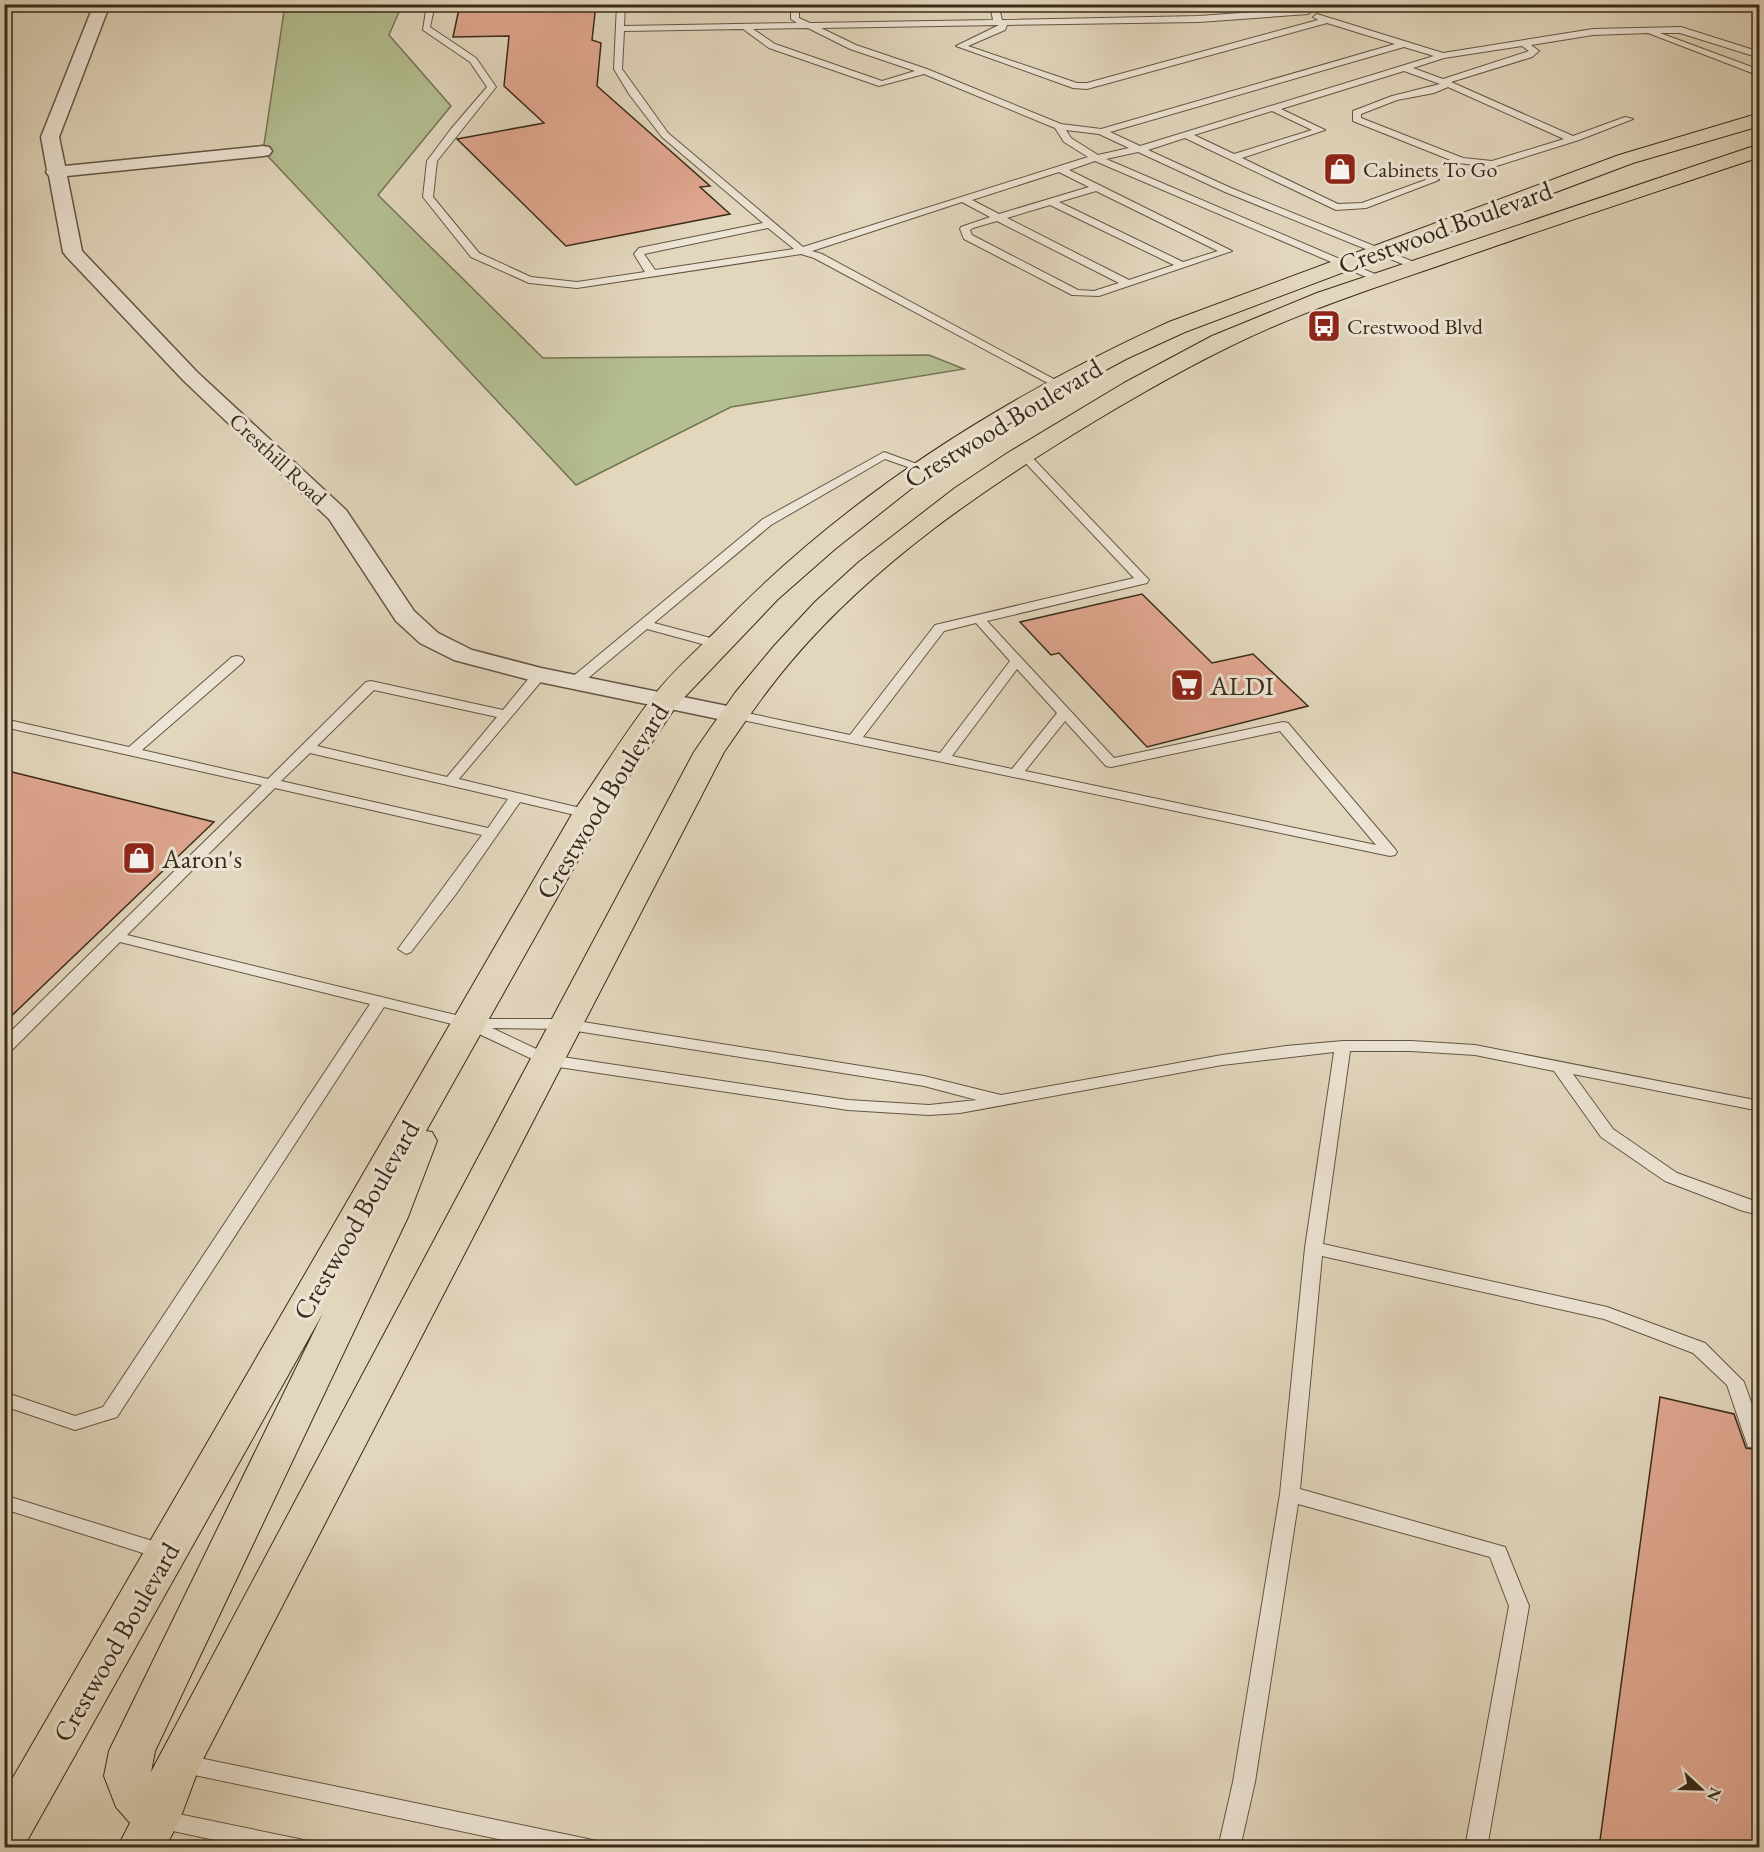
<svg xmlns="http://www.w3.org/2000/svg" width="1764" height="1852" viewBox="0 0 1764 1852" font-family="'EB Garamond',serif">
<style>
.green{fill:#b3be91;stroke:#767456;stroke-width:1.5}
.building{fill:#e0a790;stroke:#3a2b1a;stroke-width:1.5}
.lines{fill:none;stroke-linecap:round;stroke-linejoin:round}
.service-casing{stroke:#645643;stroke-width:2}
.minor-casing{stroke:#645643;stroke-width:3}
.primary-casing{stroke:#3a2b1a;stroke-width:2}
.service{fill:#ece4d4;fill-rule:evenodd}
.minor{fill:#ece4d4;fill-rule:evenodd}
.primary{fill:#e2d6bd;fill-rule:evenodd}
.labels{text-anchor:middle;dominant-baseline:central;stroke-width:6;stroke-linejoin:round;paint-order:stroke}
.far-poi-label{font-size:22px;fill:#3a2b1a;stroke:#ece4d4;text-anchor:start}
.far-street-label{font-size:22px;fill:#3a2b1a;stroke:#ece4d4}
.street-label{font-size:27px;fill:#3a2b1a;stroke:#ece4d4}
.poi-label{font-size:27px;fill:#3a2b1a;stroke:#ece4d4;text-anchor:start}
</style>
<rect width="100%" height="100%" fill="#e2d6bd"/>
<filter id="stains"><feTurbulence type="fractalNoise" baseFrequency=".00333" numOctaves="4"/><feColorMatrix values="0 0 0 0 .2 0 0 0 0 .09 0 0 0 0 .02 0 0 0 .5 -.17"/></filter>
<radialGradient id="worn" r=".72"><stop offset=".6" stop-color="#630" stop-opacity="0"/><stop offset="1" stop-color="#630" stop-opacity=".3"/></radialGradient>
<polygon class="green" points="285,5 402,5 389,35 451,106 378,195 543,358 929,355 964,369 731,407 576,485 263,151"/>
<g class="building">
<polygon points="460,4 596,4 592,40 601,43 597,86 710,186 700,187 730,214 566,246 457,139 544,123 504,86 509,36 453,37"/>
<polygon points="1142,594 1212,663 1253,654 1308,706 1147,747 1059,653 1051,655 1020,622"/>
<polygon points="4,770 214,822 4,1023"/>
<polygon points="1660,1397 1734,1414 1746,1448 1760,1450 1760,1848 1599,1848"/>
</g>
<g class="lines">
<defs>
<g id="service">
<path d="M427,4H435L430,27L476,58L496,87L437,161L433,197L479,253L531,277L577,282L645,272L634,254L639,248L763,223L662,137L629,94L614,69L617,4H625L624,26L797,23L791,19V4H799V18L810,23L993,20L990,4H998L1002,20L1199,16L1308,8L1312,11L1308,14L1199,22L1007,25L1005,30L968,46L1077,83H1087L1318,20L1313,17L1317,14L1443,53L1593,29L1681,27L1760,52V58L1680,33H1660L1760,70V76L1648,33L1593,35L1531,45L1539,51L1532,57L1451,82L1573,136L1625,117L1633,119L1579,140L1493,167L1458,163L1353,121V111L1392,96L1440,84L1404,71L1281,109L1325,130L1242,158L1338,204L1362,203L1431,178L1439,180L1366,208L1336,210L1185,138L1148,150L1231,188L1419,264L1420,266L1415,269L1225,192L1138,152L1106,159L1382,277L1383,279L1378,282L1095,161L1069,170L1232,251L1099,296L1072,295L964,239L960,229L961,227L990,217L962,202L812,251L822,254L1061,383L1063,385L1057,388L814,258L801,254L577,288L529,283L471,257L423,197L427,161L451,129L487,87L470,62L423,30ZM1327,23L1395,44L1101,129L1061,124L927,69L856,45L821,28L999,25L956,46L1073,88L1087,89ZM808,28L850,49L915,71L882,81L775,44L753,29ZM743,29L769,48L879,86L924,74L1055,128L1064,142L1088,157L803,247L668,133L622,69L624,31ZM1522,46L1529,51L1443,79L1413,68L1444,58ZM1404,47L1434,56L1140,146L1110,132ZM1448,87L1564,139L1492,161L1463,158L1361,118V114L1397,100L1434,93ZM1272,111L1312,130L1234,154L1194,135ZM1066,130L1099,134L1129,148L1098,155L1071,138ZM1059,172L1089,187L999,214L972,200ZM1096,191L1218,251L1183,262L1059,202ZM1050,205L1174,265L1129,280L1007,218ZM997,221L1119,283L1094,291L1078,290L972,235L970,230L973,228ZM768,228L794,249L655,270L644,254Z"/>
<path d="M1023,451L1027,452L1149,580L1147,583L987,621L1114,758L1283,722L1288,723L1395,849L1397,852L1395,855L1390,856L728,717L726,714L733,710L850,735L935,625L1134,578L1019,456V452ZM976,623L1010,661L940,753L863,737L944,631ZM1017,669L1057,713L1012,769L952,756ZM1065,721L1106,766L1111,767L1280,731L1376,845L1025,771Z"/>
<polygon points="884,452 928,468 922,472 885,459 771,525 654,623 722,641 723,644 722,647 717,648 647,629 581,684 571,684 569,681 571,678 763,519"/>
<path d="M237,656L242,657L244,660L242,663L142,750L268,779L366,682L371,681L503,710L534,672L539,671L546,675L544,678L459,779L593,811L595,814L588,818L520,802L456,894L411,952L406,954L398,949L482,835L275,788L127,935L472,1019H564L924,1076L1001,1095L1222,1055L1286,1046L1343,1041H1411L1475,1045L1760,1101V1111L1573,1074L1613,1129L1677,1173L1760,1203V1215L1743,1211L1665,1181L1601,1137L1554,1071L1475,1055L1411,1051H1350L1323,1244L1607,1307L1705,1343L1744,1382L1760,1428V1448L1748,1447L1727,1385L1693,1353L1604,1319L1322,1256L1300,1489L1505,1547L1529,1606L1487,1848H1465L1509,1606L1490,1557L1298,1504L1255,1782L1240,1848H1218L1233,1782L1280,1494L1305,1248L1334,1052L1222,1065L960,1113L929,1115L848,1110L545,1065L464,1027L384,1007L117,1417L75,1430L4,1406V1392L75,1416L103,1407L370,1004L120,942L10,1052L4,1053V1038L262,785L4,727V719L129,747L232,657ZM374,690L497,717L447,777L317,746ZM310,753L508,799L488,828L281,781ZM492,1028L564,1029L924,1086L977,1100L929,1105L848,1100L549,1055Z"/>
<polygon points="4,1495 172,1547 175,1552 172,1557 165,1560 4,1509"/>
<polygon points="180,1754 588,1839 596,1841 599,1848 541,1848 180,1772 173,1769 169,1763 173,1757"/>
<polygon points="159,1810 299,1839 307,1841 310,1848 252,1848 159,1828 151,1825 148,1819 151,1813"/>
</g>
<polygon id="minor" points="94,4 110,4 59,137 65,166 263,146 269,147 272,151 269,155 263,156 67,176 82,251 197,372 346,510 414,611 438,633 472,650 541,668 742,709 746,714 742,719 733,722 530,680 454,660 420,643 396,621 329,519 183,380 66,256 63,252 49,176 46,172 47,170 41,137"/>
<path id="primary" d="M1760,113V126L1633,163L1185,332L1126,359L1026,413L931,473L835,549L778,599L677,705L604,814L426,1131L432,1132L437,1141L408,1217L155,1751L151,1772L694,752L735,693L774,646L815,602L859,562L955,488L1006,454L1124,383L1212,336L1317,293L1760,144V157C1659,191 1558,224 1458,259C1398,280 1338,299 1279,324C1215,351 1155,385 1095,421C986,487 877,561 793,659C768,688 746,720 724,752L200,1765L180,1819L165,1848H117L130,1823L116,1807L104,1776L109,1751L323,1313L23,1848H4V1793L572,814C600,774 625,732 655,694C673,671 697,650 718,629C847,495 1000,399 1169,322L1619,155Z"/>
</defs>
<use href="#service" class="service-casing"/>
<use href="#minor" class="minor-casing"/>
<use href="#primary" class="primary-casing"/>
<use href="#service" class="service"/>
<use href="#minor" class="minor"/>
<use href="#primary" class="primary"/>
</g>
<defs>
<symbol id="shop-square" viewBox="-11 -11 22 22"><rect x="-9" y="-9" width="18" height="18" rx="4" fill="#8f2418" stroke="#ece4d4"/><path d="M-5-2.5h2.3a2.7 3.5 0 0 1 5.4 0H5L5.5 6h-11ZM-1.5-2.5h3a1.5 2.3 0 0 0-3 0Z" fill="#fff"/></symbol>
<symbol id="bus-square" viewBox="-11 -11 22 22"><rect x="-9" y="-9" width="18" height="18" rx="4" fill="#8f2418" stroke="#ece4d4"/><path d="M-5-6H5V4H4V6H2V4H-2V6H-4V4H-5ZM-3.5-4V0h7V-4ZM-3.5 1.2v1.5H-2V1.2ZM2 1.2v1.5H3.5V1.2Z" fill="#fff"/></symbol>
<symbol id="supermarket-square" viewBox="-11 -11 22 22"><rect x="-9" y="-9" width="18" height="18" rx="4" fill="#8f2418" stroke="#ece4d4"/><path d="M-6-5.5h2.5l.6 2H6L4.5 2H-2.5L-4.4-4H-6ZM-1.5 3.2a1.3 1.3 0 1 0 .1 0ZM3 3.2a1.3 1.3 0 1 0 .1 0Z" fill="#fff"/></symbol>
</defs>
<g fill-rule="evenodd">
<use href="#shop-square" x="1321" y="150" width="38" height="38"/>
<use href="#bus-square" x="1305" y="307" width="38" height="38"/>
<use href="#supermarket-square" x="1168" y="666" width="38" height="38"/>
<use href="#shop-square" x="120" y="839" width="38" height="38"/>
</g>
<g class="labels">
<g class="far-poi-label">
<text x="1363" y="169">Cabinets To Go</text>
<text x="1347" y="326">Crestwood Blvd</text>
</g>
<g class="far-street-label">
<text transform="translate(278 459) rotate(43)">Cresthill Road</text>
</g>
<g class="street-label">
<text transform="translate(1445 227) rotate(-20)">Crestwood Boulevard</text>
<text transform="translate(1003 423) rotate(-31)">Crestwood Boulevard</text>
<text transform="translate(602 801) rotate(-58)">Crestwood Boulevard</text>
<text transform="translate(356 1220) rotate(-60)">Crestwood Boulevard</text>
<text transform="translate(116 1642) rotate(-60)">Crestwood Boulevard</text>
</g>
<g class="poi-label">
<text x="1210" y="685">ALDI</text>
<text x="162" y="858">Aaron's</text>
</g>
</g>
<rect width="1764" height="1852" fill="none" stroke="#e2d6bd" stroke-width="24"/>
<rect x="6" y="6" width="1752" height="1840" fill="none" stroke="#3a2b1a" stroke-width="3"/>
<rect x="12" y="12" width="1740" height="1828" fill="none" stroke="#3a2b1a" stroke-width="1.5"/>
<g transform="translate(1701 1789) rotate(112)" stroke="#ece4d4" stroke-width="4.5" paint-order="stroke">
<path d="M0-4.5L10 22L0 15L-10 22Z" fill="#3a2b1a"/>
<text y="-9" font-size="16" font-weight="bold" text-anchor="middle" fill="#3a2b1a">N</text>
</g>
<rect width="100%" height="100%" filter="url(#stains)"/>
<rect width="100%" height="100%" fill="url(#worn)"/>
</svg>
